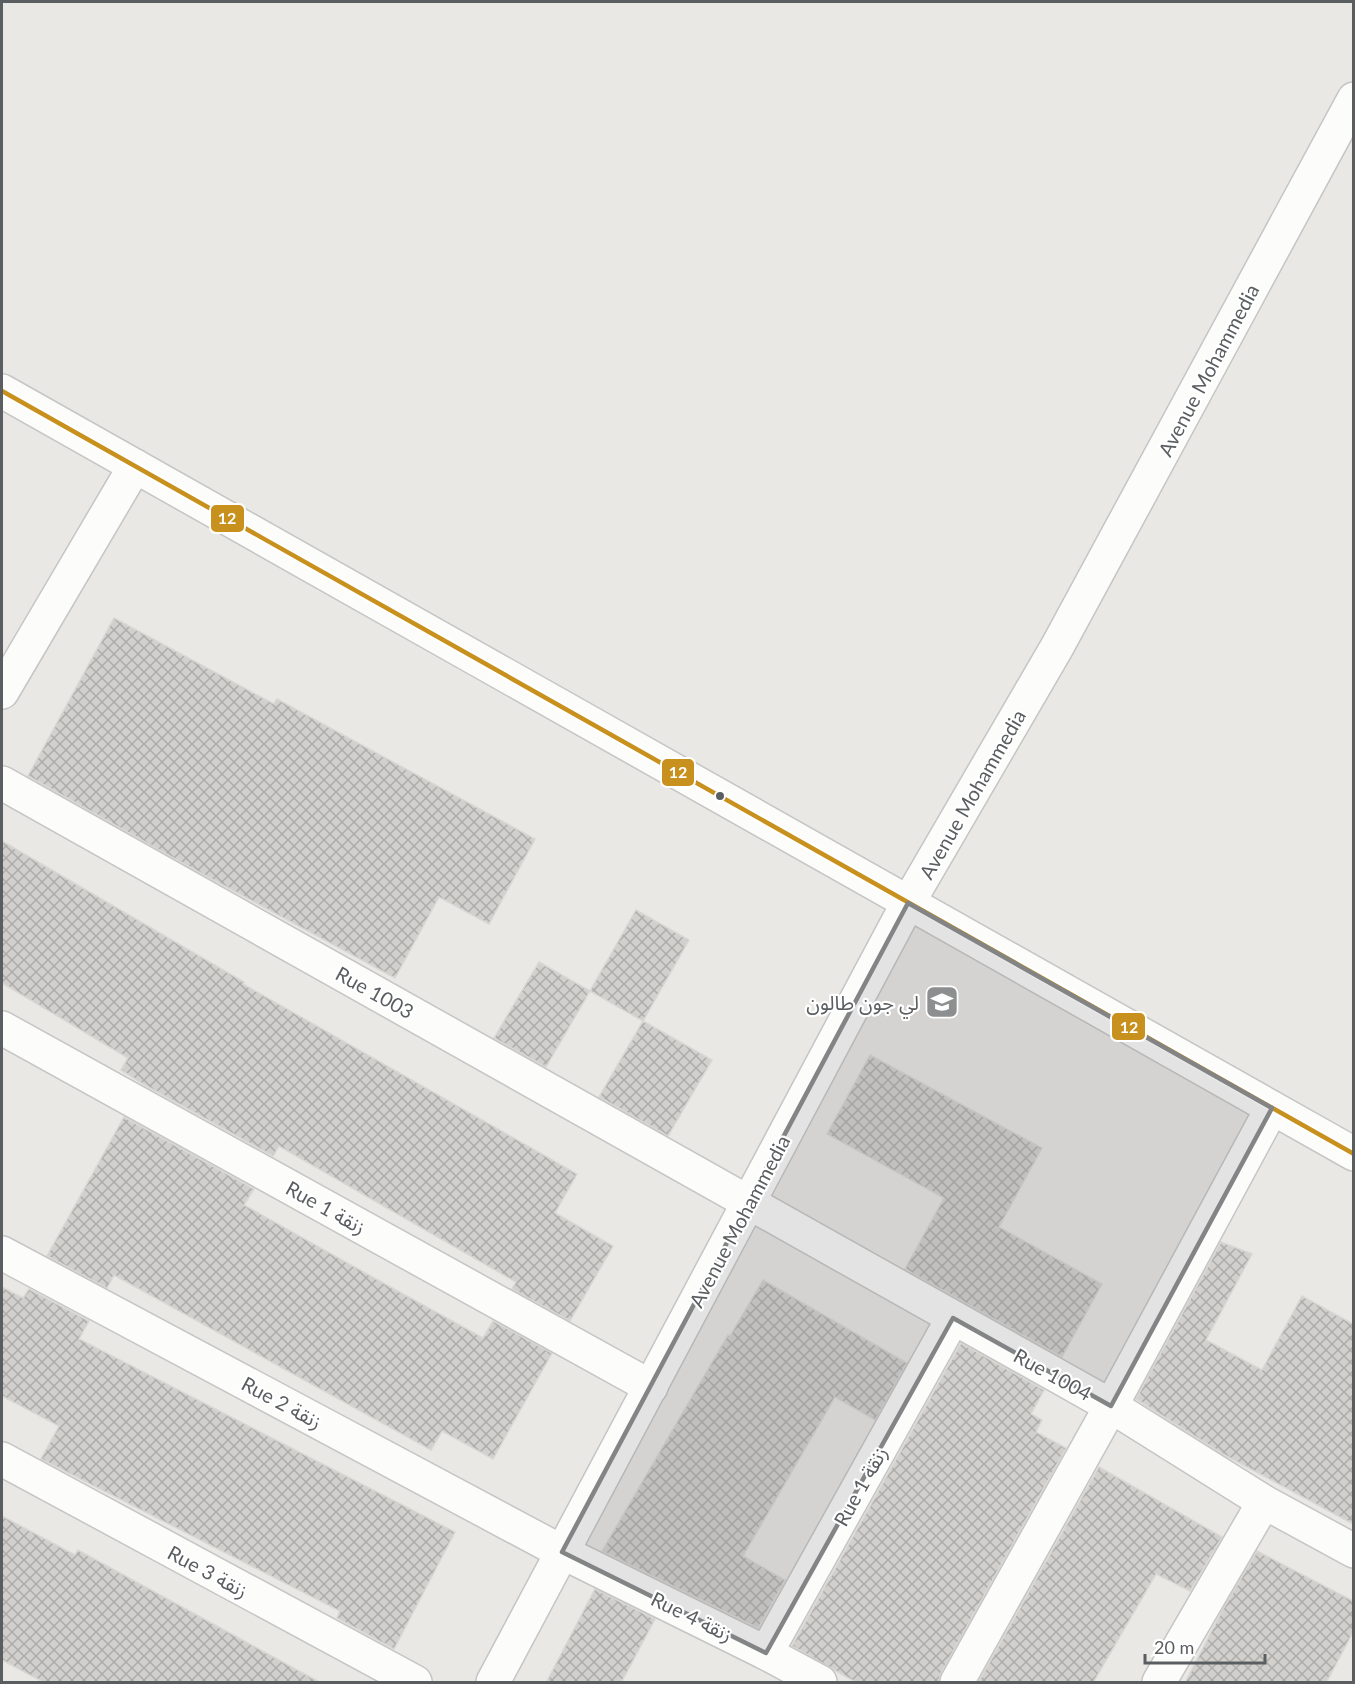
<svg xmlns="http://www.w3.org/2000/svg" width="1355" height="1684" viewBox="0 0 1355 1684" font-family="Lato,'Noto Sans Arabic',sans-serif">
<style>
.building{fill:url(#building-cross-hatch);stroke:#d8d7d4;stroke-width:1.5}
.lines{fill:none;stroke-linecap:round;stroke-linejoin:round}
.minor-casing{stroke:#c5c5c5;stroke-width:36}
.minor{stroke:#fcfcfb;stroke-width:33}
.bus-1-casing{stroke:#fff;stroke-width:9}
.bus-1{stroke:#c8901d;stroke-width:4.5}
.marked{fill:#838486;fill-opacity:0.2;stroke:#838486;stroke-width:4.5;stroke-linejoin:round}
.bus-dot{fill:#5b5e61;stroke:#fff;stroke-width:2}
.labels{text-anchor:middle;dominant-baseline:central;stroke-width:4.5;stroke-linejoin:round;paint-order:stroke}
.street-label{font-size:20px;fill:#5b5e61;stroke:#fff}
.poi-label{font-size:20px;fill:#5b5e61;stroke:#fff;text-anchor:end}
.line-badge{stroke:#fff;stroke-width:2}
.badge-label{font-size:16px;text-anchor:middle;font-weight:bold;fill:#fff}
</style>
<defs>
<pattern id="building-cross-hatch" width="8" height="8" patternUnits="userSpaceOnUse" patternTransform="scale(1.5)"><rect width="8" height="8" fill="#d1d0cd"/><path d="M0 0l8 8M0 8l8-8" fill="none" stroke="#adacaa"/></pattern>
</defs>
<rect width="100%" height="100%" fill="#e9e8e4"/>
<g class="building">
<polygon points="114,618 274,704 277,699 535,839 489,924 439,897 395,978 184,864 28,776"/>
<polygon points="2,841 244,982 243,984 577,1174 555,1213 613,1246 570,1321 512,1289 516,1282 279,1146 273,1156 143,1084 121,1070 128,1058 2,983"/>
<polygon points="636,910 689,940 643,1021 590,991"/>
<polygon points="539,962 590,991 546,1067 494,1038"/>
<polygon points="643,1021 712,1060 668,1136 599,1097"/>
<polygon points="870,1055 1042,1148 999,1227 1102,1284 1062,1357 905,1269 944,1198 827,1134"/>
<polygon points="124,1117 254,1189 244,1205 376,1279 483,1338 493,1321 552,1353 493,1459 442,1431 431,1450 114,1275 107,1288 47,1256"/>
<polygon points="1221,1242 1252,1254 1206,1340 1262,1370 1302,1296 1353,1324 1353,1524 1221,1453 1136,1399"/>
<polygon points="763,1280 907,1363 875,1420 835,1397 743,1556 785,1580 758,1628 602,1551 728,1335 730,1336"/>
<polygon points="2,1287 23,1298 29,1289 89,1321 79,1339 455,1532 394,1649 337,1618 340,1611 41,1459 59,1426 2,1396"/>
<polygon points="961,1343 1044,1390 1031,1414 1042,1420 1036,1432 1066,1448 941,1673 938,1683 857,1683 792,1646"/>
<polygon points="1099,1467 1222,1537 1190,1591 1156,1574 1093,1683 978,1683"/>
<polygon points="2,1516 75,1555 78,1550 321,1683 45,1683 2,1660"/>
<polygon points="1257,1551 1353,1601 1353,1632 1326,1683 1185,1683 1223,1609"/>
<polygon points="595,1589 655,1619 621,1683 546,1683"/>
</g>
<g class="lines">
<defs>
<g id="minor">
<polyline points="2,391 1354,1154"/>
<polyline points="2,692 135,466"/>
<polyline points="2,783 1111,1406 1264,1502 1354,1551"/>
<polyline points="2,1028 651,1387"/>
<polyline points="2,1253 562,1552 766,1653 820,1682"/>
<polyline points="2,1459 415,1682"/>
<polyline points="766,1653 953,1318"/>
<polyline points="493,1682 908,903 1057,647 1354,99"/>
<polyline points="957,1682 1111,1406 1272,1108"/>
<polyline points="1159,1682 1264,1502"/>
</g>
</defs>
<use href="#minor" class="minor-casing"/>
<use href="#minor" class="minor"/>
<defs>
<polyline id="bus-1" points="2,391 1354,1154"/>
</defs>
<use href="#bus-1" class="bus-1-casing"/>
<use href="#bus-1" class="bus-1"/>
</g>
<path class="marked" d="M908,903L1272,1108L1111,1406L953,1318L766,1653L562,1552Z"/>
<defs>
<symbol id="school-square" viewBox="-11 -11 22 22"><rect x="-9" y="-9" width="18" height="18" rx="4" fill="#8d8e8f" stroke="#fff"/><path d="M0-5L7-2L0 1L-7-2ZM-4 1L0 2.5L4 1V4Q0 6-4 4Z" fill="#fff"/></symbol>
</defs>
<g fill-rule="evenodd">
<use href="#school-square" x="923" y="983" width="38" height="38"/>
</g>
<circle class="bus-dot" cx="720" cy="796" r="5"/>
<g class="labels">
<g class="street-label">
<text transform="translate(1208 370) rotate(-62)">Avenue Mohammedia</text>
<text transform="translate(972 794) rotate(-60)">Avenue Mohammedia</text>
<text transform="translate(375 992) rotate(29)">Rue 1003</text>
<text transform="translate(326 1207) rotate(29)">Rue 1 زنقة</text>
<text transform="translate(739 1221) rotate(-62)">Avenue Mohammedia</text>
<text transform="translate(1053 1374) rotate(29)">Rue 1004</text>
<text transform="translate(282 1402) rotate(28)">Rue 2 زنقة</text>
<text transform="translate(860 1486) rotate(-61)">Rue 1 زنقة</text>
<text transform="translate(208 1571) rotate(28)">Rue 3 زنقة</text>
<text transform="translate(692 1616) rotate(26)">Rue 4 زنقة</text>
</g>
<g class="poi-label">
<text x="919" y="1002">لي جون طالون</text>
</g>
</g>
<g class="line-badge">
<rect x="210" y="504" width="35" height="29" rx="6" fill="#c8901d"/>
<rect x="661" y="758" width="34" height="29" rx="6" fill="#c8901d"/>
<rect x="1111" y="1012" width="35" height="29" rx="6" fill="#c8901d"/>
</g>
<g class="badge-label">
<text x="227" y="524">12</text>
<text x="678" y="778">12</text>
<text x="1129" y="1033">12</text>
</g>
<rect width="1355" height="1684" fill="none" stroke="#5b5e61" stroke-width="6"/>
<path d="M1145 1654v9h120v-9" fill="none" stroke="#5b5e61" stroke-width="3"/>
<text x="1154" y="1654" font-size="18" fill="#5b5e61" stroke="#ffffff" stroke-width="4.5" paint-order="stroke">20 m</text>
</svg>
